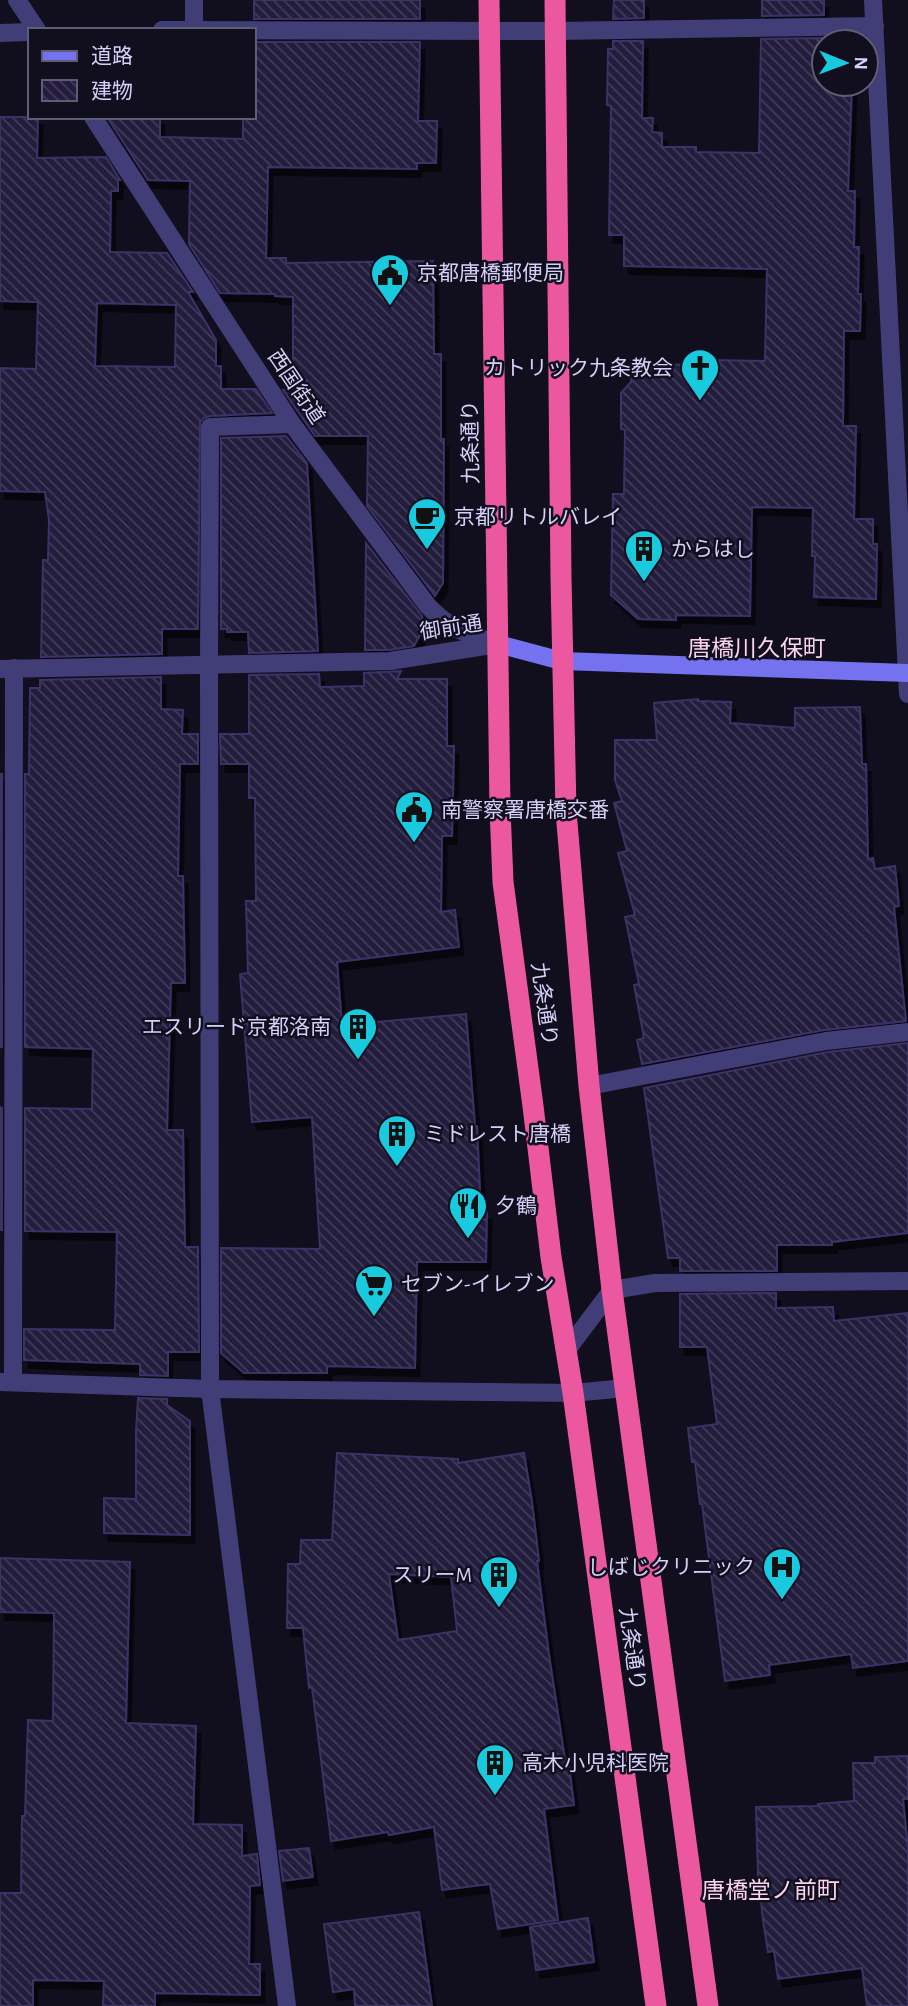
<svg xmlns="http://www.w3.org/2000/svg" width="908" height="2006" viewBox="0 0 908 2006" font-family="'Alegreya Sans','Noto Sans JP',sans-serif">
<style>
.building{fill:url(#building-back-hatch);stroke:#3c3166;stroke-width:2;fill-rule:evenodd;filter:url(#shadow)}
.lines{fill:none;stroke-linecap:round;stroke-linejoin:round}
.lane{stroke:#413e77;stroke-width:18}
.street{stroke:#413e77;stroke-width:18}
.secondary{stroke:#7572ef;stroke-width:18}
.highway{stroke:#ec589f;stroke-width:21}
.labels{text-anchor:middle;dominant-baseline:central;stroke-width:5;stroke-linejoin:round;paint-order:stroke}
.poi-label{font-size:21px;fill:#d5d0fa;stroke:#110e1d;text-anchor:start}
.street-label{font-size:21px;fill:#d5d0fa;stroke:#110e1d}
.neighbourhood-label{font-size:23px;fill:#fad2eb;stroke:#110e1d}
</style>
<defs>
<pattern id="building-back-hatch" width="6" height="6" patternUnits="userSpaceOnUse" patternTransform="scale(1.75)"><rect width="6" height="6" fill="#231c3c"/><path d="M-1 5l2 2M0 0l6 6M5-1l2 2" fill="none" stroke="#423c59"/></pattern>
<filter id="shadow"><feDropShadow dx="4.5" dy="8" stdDeviation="0" flood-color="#0009"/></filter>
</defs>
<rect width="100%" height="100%" fill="#110e1d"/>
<g class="building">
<rect x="254" y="0" width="166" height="19"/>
<polygon points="614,0 644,0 644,18 613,19"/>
<polygon points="762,0 824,0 824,15 762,16"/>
<polygon points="824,38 824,84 852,84 848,191 855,191 854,247 859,247 858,294 861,294 860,331 844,331 843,426 856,426 854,519 873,519 873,544 877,544 876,599 814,597 815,556 812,556 813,508 752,507 750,616 676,615 676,620 638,619 611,595 613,494 624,494 625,430 621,429 621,393 631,382 632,364 710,365 710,360 765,361 767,269 624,266 624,235 609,235 611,106 607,105 608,49 613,49 613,41 643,41 642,118 653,118 652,132 662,133 662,147 696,147 696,152 759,153 761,39"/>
<polygon points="254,42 420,42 418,121 437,121 436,163 417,163 417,169 268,167 266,258 286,258 286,263 433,261 434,354 441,354 441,439 444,439 443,583 435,596 367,506 368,436 315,436 283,390 293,390 293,297 275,296 275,294 220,293 189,244 190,181 148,180 107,117 160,117 160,137 243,139 243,117 254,117"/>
<path d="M0,117H38L37,158L106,157L120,180H118V191H111L110,252L167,253L193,292H188L216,340V366H221V389H256L272,413L210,416L204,418L200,422L198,629H162V654L41,657L43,560H48L49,520L45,492L0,491V368L36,369L38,302L0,301ZM97,303L176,305L175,367L95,366Z"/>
<polygon points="286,436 307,463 318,651 249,653 248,632 227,632 227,629 221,629 221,438"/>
<polygon points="366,543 422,616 422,631 414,646 389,650 365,650"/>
<polygon points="401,671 397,679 447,679 447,746 454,746 453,796 452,836 442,836 441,912 455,910 459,947 337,962 342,1025 466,1014 475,1126 477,1126 481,1212 487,1212 486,1262 417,1262 415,1368 327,1366 327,1373 244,1373 221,1353 221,1248 320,1249 312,1117 252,1122 240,974 248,973 246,901 256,901 255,798 249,798 249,764 221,764 220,734 249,734 249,675 319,674 320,687 364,686 364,673"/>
<polygon points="161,677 161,709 183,710 182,734 198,734 198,764 180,764 178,876 183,876 185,983 171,983 167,1130 183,1130 185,1247 198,1247 199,1352 168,1352 168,1376 140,1375 140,1364 24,1360 24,1329 115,1330 117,1232 25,1231 25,1108 92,1109 93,1049 25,1047 25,774 29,774 30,688 40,688 40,680"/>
<polygon points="698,699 698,701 731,702 730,723 795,728 795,708 860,707 862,764 866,764 868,859 873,858 875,869 895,866 899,906 894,907 906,1021 824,1030 642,1064 637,1040 644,1038 634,985 639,984 625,917 635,915 618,853 627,851 614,803 622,801 615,780 615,740 657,740 654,703"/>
<rect x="0" y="774" width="2" height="273"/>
<polygon points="908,1043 908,1233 832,1242 832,1245 777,1245 777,1271 680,1271 680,1258 668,1258 644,1088 828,1052"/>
<polygon points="0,1107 2,1108 2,1230 0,1230"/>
<polygon points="776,1293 776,1308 833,1307 834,1321 908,1313 908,1661 853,1668 851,1654 769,1665 770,1675 725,1681 702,1504 700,1504 695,1462 692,1462 688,1428 717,1424 707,1347 680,1347 680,1294"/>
<polygon points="138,1398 167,1399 167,1405 190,1421 190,1535 104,1533 104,1498 136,1499 136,1431"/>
<path d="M337,1453L458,1459V1463L524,1453L532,1502L539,1561H537L549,1655L566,1766L569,1765L574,1805L544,1809L558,1920L498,1929L490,1884L442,1890L434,1827L389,1835L388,1832L331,1841L312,1687L309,1688L303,1628H287L288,1564H300L301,1540H332ZM389,1574L451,1577L457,1631L398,1640Z"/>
<polygon points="0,1558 130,1562 126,1723 196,1726 193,1824 242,1825 242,1856 257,1854 260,1885 250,1886 249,1964 260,1964 260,1995 155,1993 155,2006 103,2006 104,1981 33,1980 33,2006 0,2006 0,1893 21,1893 22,1816 25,1816 28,1720 53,1721 54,1613 0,1612"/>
<polygon points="908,1756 908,1799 903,1799 908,1849 908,2006 867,2006 862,1968 778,1979 774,1951 768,1952 763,1920 758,1875 756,1807 818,1806 818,1804 854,1801 853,1763 875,1763 875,1757"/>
<polygon points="309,1848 313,1877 283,1881 279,1851"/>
<polygon points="419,1912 432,2006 355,2006 354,1989 333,1992 324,1924"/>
<polygon points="588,1918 594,1962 536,1970 530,1927"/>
</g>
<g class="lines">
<g class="lane">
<polyline points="209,665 210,427 292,424"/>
<polyline points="589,1086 826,1041 908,1032"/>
<polyline points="13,1382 14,668"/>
</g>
<g class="street">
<polyline points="17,0 37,30"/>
<polyline points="194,0 194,29"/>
<polyline points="873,0 908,694"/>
<polyline points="162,30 555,31 875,26"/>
<polyline points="0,33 30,32"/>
<path d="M93,117L292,424L428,606C451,630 467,634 498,644"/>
<polyline points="209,665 210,1389 287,2006"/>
<polyline points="0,669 390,661 491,645"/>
<polyline points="566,1351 612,1290 655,1283 908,1281"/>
<polyline points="0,1382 210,1389 573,1393 625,1388"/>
</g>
<polyline class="secondary" points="498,644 562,661 908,673"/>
<g class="highway">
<polyline points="489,0 500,809 503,882 533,1106 551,1257 573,1393 656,2006"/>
<polyline points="555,0 561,577 566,811 589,1086 612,1290 708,2006"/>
</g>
</g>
<defs>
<symbol id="civic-pin" viewBox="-11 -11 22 30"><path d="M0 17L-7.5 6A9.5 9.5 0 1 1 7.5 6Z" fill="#19c9dd" stroke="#110e1d"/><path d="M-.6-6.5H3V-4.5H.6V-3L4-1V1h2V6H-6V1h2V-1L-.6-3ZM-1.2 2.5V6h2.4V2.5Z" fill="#111"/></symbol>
<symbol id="church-pin" viewBox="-11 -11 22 30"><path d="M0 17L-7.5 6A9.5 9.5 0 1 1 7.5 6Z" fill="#19c9dd" stroke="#110e1d"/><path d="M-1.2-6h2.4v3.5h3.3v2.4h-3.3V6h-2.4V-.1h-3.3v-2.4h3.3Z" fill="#111"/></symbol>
<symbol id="cafe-pin" viewBox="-11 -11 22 30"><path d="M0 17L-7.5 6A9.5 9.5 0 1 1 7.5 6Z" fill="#19c9dd" stroke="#110e1d"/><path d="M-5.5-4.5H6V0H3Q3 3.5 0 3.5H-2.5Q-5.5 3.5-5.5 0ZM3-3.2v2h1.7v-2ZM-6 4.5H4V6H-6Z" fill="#111"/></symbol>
<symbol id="building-pin" viewBox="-11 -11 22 30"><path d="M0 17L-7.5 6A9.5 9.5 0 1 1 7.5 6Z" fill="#19c9dd" stroke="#110e1d"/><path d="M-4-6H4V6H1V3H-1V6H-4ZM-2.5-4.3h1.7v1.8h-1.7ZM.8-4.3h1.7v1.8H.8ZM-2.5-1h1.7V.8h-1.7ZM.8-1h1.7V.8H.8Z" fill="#111"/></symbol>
<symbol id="restaurant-pin" viewBox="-11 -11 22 30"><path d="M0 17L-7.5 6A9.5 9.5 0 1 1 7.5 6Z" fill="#19c9dd" stroke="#110e1d"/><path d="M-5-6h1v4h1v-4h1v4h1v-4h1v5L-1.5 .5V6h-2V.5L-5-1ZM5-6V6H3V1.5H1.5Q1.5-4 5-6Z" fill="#111"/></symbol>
<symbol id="supermarket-pin" viewBox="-11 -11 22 30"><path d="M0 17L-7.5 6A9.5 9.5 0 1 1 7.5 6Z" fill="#19c9dd" stroke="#110e1d"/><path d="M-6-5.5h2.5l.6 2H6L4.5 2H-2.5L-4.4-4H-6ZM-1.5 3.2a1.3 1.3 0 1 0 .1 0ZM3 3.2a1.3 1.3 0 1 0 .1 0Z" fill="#111"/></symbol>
<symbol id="hospital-pin" viewBox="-11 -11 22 30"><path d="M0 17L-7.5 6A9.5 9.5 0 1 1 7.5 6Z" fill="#19c9dd" stroke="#110e1d"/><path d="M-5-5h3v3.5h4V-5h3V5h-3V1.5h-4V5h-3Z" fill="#111"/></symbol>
</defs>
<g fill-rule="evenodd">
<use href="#civic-pin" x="368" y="251" width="44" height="60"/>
<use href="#church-pin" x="678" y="346" width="44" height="60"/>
<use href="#cafe-pin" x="405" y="495" width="44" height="60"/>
<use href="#building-pin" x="622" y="527" width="44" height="60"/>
<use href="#civic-pin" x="392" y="788" width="44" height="60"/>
<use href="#building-pin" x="336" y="1005" width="44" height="60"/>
<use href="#building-pin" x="375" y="1112" width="44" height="60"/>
<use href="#restaurant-pin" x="446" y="1184" width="44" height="60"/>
<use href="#supermarket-pin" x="352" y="1262" width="44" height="60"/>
<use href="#hospital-pin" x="760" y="1545" width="44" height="60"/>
<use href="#building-pin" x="477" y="1553" width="44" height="60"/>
<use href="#building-pin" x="473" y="1741" width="44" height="60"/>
</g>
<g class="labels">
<g class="poi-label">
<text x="417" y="273">京都唐橋郵便局</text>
<text x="673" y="368" text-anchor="end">カトリック九条教会</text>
<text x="454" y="517">京都リトルバレイ</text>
<text x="671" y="549">からはし</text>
<text x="441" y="810">南警察署唐橋交番</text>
<text x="331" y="1027" text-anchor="end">エスリード京都洛南</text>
<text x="424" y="1134">ミドレスト唐橋</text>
<text x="495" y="1206">夕鶴</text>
<text x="401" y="1284">セブン-イレブン</text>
<text x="755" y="1567" text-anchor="end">しばじクリニック</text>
<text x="472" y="1575" text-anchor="end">スリーM</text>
<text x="522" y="1763">高木小児科医院</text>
</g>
<g class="street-label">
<text transform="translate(296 387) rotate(56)">西国街道</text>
<text transform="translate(471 442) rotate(-91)">九条通り</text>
<text transform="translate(451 628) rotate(-9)">御前通</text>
<text transform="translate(544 1004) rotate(82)">九条通り</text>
<text transform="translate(632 1649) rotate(82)">九条通り</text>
</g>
<g class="neighbourhood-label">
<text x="757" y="649">唐橋川久保町</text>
<text x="771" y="1891">唐橋堂ノ前町</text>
</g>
</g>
<rect x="28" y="28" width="228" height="91" fill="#110e1d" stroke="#5f5c75" stroke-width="2"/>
<rect x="42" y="51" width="35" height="10" fill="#7572ef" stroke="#5f5c75" stroke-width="2"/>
<text x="91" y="63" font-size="21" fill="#d5d0fa">道路</text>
<rect x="42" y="80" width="35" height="21" fill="url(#building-back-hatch)" stroke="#5f5c75" stroke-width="2"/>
<text x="91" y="98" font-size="21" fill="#d5d0fa">建物</text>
<g transform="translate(845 63) rotate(91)"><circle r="33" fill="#110e1d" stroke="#5f5c75" stroke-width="2"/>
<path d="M0-5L12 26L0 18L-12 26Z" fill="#19c9dd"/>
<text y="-10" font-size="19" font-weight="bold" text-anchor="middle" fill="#d5d0fa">N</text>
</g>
</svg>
